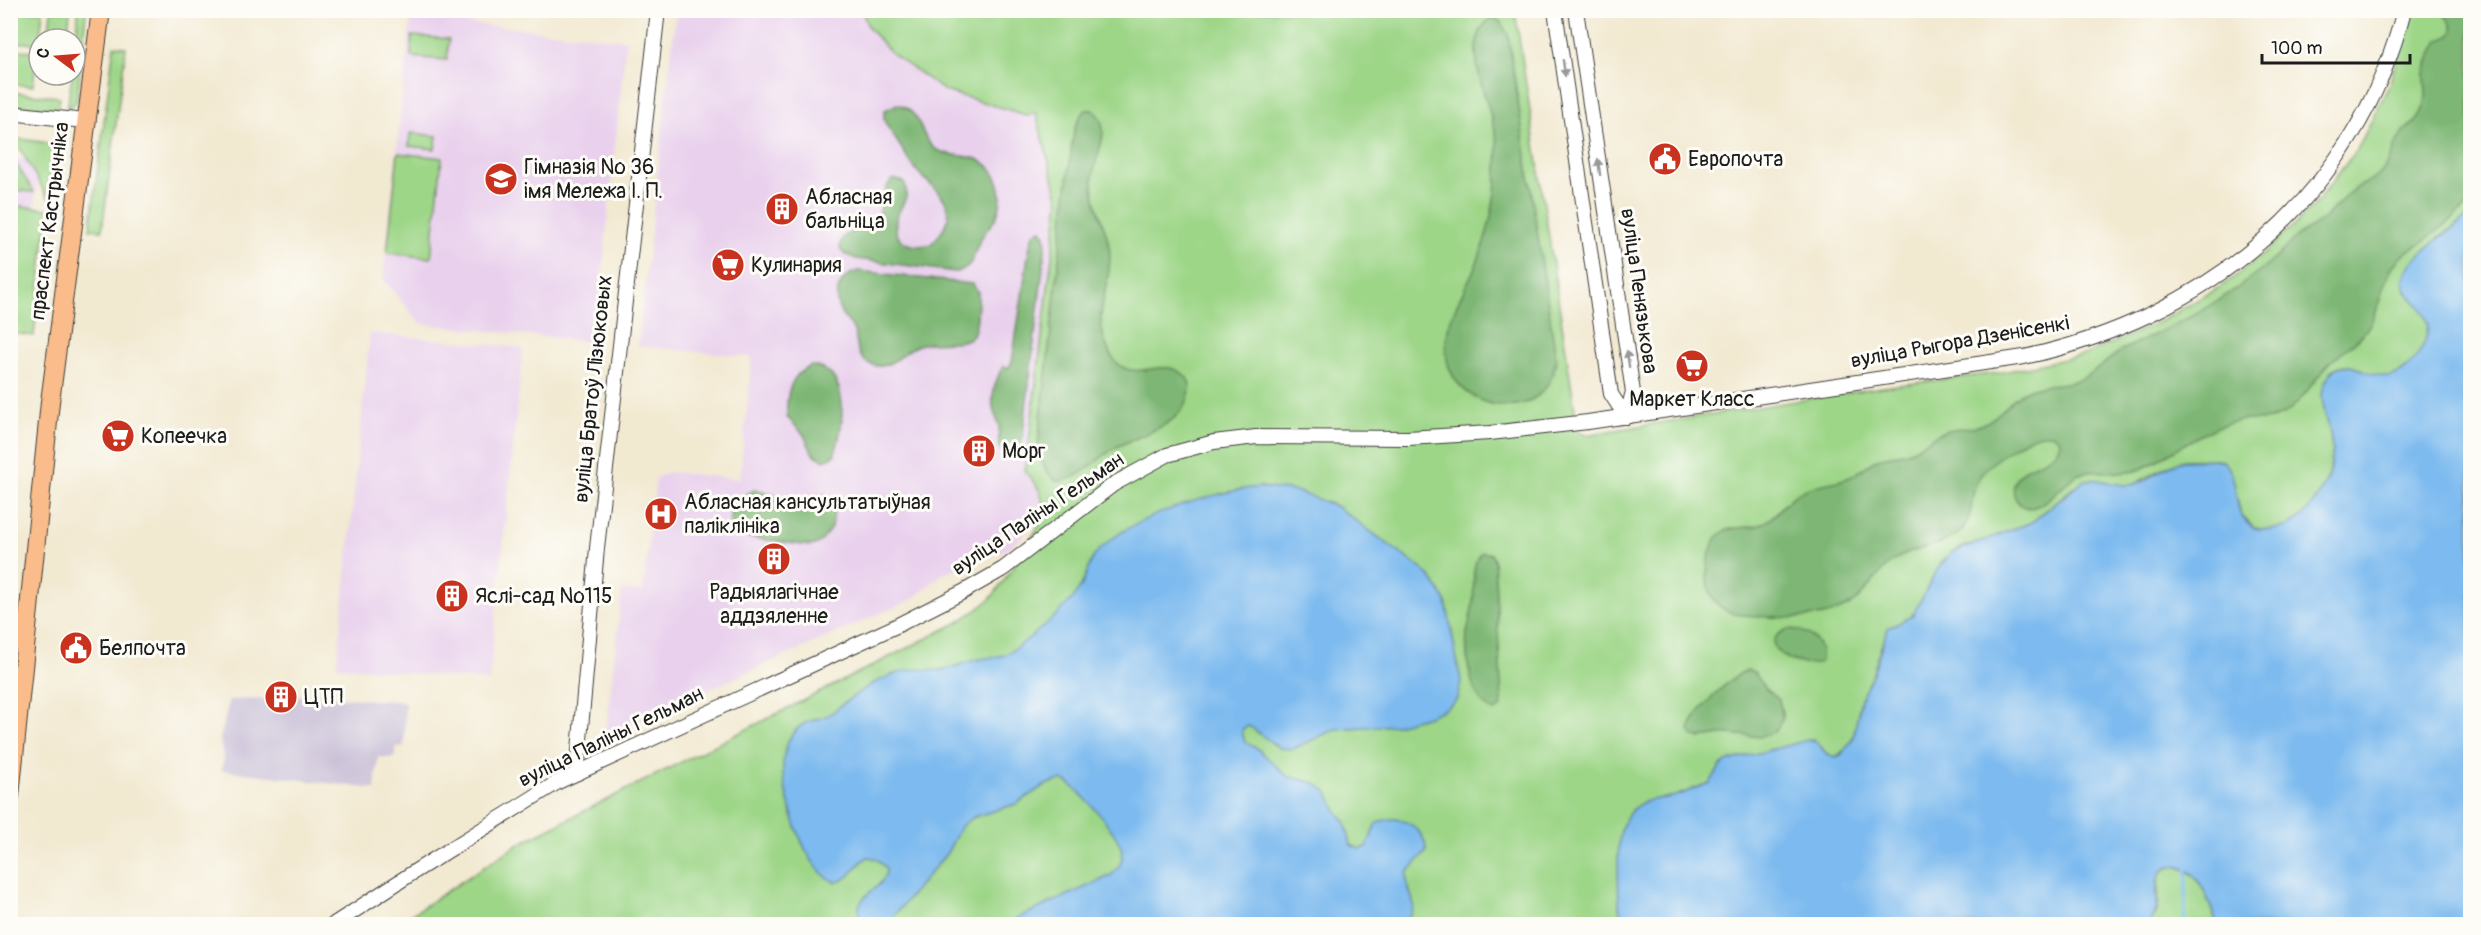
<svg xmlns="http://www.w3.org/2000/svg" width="2481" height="935" viewBox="0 0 2481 935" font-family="Pangolin,sans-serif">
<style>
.built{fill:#e9d1ed}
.industrial{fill:#c9bfd7}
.green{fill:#9ed688;stroke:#5d7952;stroke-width:1.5}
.forest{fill:#7eb774;stroke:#4d6a48;stroke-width:1.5}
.water{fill:#7cbaef;stroke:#4c6b86;stroke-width:1.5}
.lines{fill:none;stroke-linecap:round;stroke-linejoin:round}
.stream{stroke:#7cbaef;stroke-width:3}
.minor-casing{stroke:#3c3b37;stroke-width:16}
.major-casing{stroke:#3c3b37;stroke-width:20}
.minor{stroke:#fff;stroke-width:14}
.major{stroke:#f9bc8a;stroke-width:18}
.oneway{fill:#999}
.labels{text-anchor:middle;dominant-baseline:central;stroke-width:6;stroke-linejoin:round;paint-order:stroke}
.poi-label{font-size:21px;fill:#1c1c1c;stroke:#fdfcf7;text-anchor:start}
.street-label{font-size:21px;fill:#1c1c1c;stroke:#fdfcf7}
</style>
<rect width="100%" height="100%" fill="#fdfcf7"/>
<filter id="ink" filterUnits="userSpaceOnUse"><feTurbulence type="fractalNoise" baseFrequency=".0167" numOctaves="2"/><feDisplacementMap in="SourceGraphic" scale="12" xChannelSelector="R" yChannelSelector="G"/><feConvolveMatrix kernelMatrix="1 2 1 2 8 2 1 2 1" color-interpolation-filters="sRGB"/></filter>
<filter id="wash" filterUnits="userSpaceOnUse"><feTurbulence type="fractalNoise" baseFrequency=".008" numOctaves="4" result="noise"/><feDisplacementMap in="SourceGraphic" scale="24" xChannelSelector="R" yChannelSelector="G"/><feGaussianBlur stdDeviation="1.35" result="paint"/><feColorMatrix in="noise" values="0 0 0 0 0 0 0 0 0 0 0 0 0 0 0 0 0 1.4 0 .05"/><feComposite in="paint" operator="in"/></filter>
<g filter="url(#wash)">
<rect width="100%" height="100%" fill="#f2e9d1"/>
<g class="built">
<polygon points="676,11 862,11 869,27 1036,113 1059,200 1025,471 1040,487 1043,501 1042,519 1008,549 944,573 911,600 610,733 606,732 622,590 643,592 656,478 670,472 740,479 752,357 638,346"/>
<polygon points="411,17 626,40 595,342 421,324 383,279"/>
<polygon points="10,157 41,160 20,298 11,297"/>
<polygon points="370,333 523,348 489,681 337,666"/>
</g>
<polygon class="industrial" points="298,695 405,702 404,746 396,747 394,758 378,757 375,789 221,770 224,759 220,740 229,700 264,699 295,704"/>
<g class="green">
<polygon points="17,11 43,11 39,44 14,42"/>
<polygon points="51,11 70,11 67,39 48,39"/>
<polygon points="78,11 85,11 86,13 77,100 67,111 72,75 75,75"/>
<path d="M862,11H1515L1578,431L1585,435L1882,387L1998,373L2088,354L2163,320L2225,284L2263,254L2313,207L2358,148L2389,85L2412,11H2470V215C2451,230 2407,256 2404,281C2402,295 2418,300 2424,310C2434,329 2422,355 2407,368C2374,397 2346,341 2327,379C2318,398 2325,409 2329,427C2337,460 2329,486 2307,511C2293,528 2274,532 2254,528L2241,515L2233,482L2225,463L2218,459L2184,460L2166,467L2134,484L2124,485L2088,480L2074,487L2032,522L2015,530L1960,548L1943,560L1917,610L1881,646L1873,673L1861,699L1855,732L1849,746L1836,757L1827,755L1820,745L1813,740L1724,764L1710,783C1698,786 1687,793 1675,796C1668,798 1659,798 1652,800C1617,812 1618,843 1619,873C1619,890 1617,908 1623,924H397L519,844L955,624C967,616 979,609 989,600C998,591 1040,528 1042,517C1046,497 1038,485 1025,472L1059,201L1036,113L1026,115L945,91L891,53L868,27Z"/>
<polygon points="412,36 449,39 447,60 411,57"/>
<polygon points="114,46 126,47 102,230 90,229"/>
<polygon points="11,49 37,52 33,86 11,84"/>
<polygon points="10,92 60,97 58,109 11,105"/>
<polygon points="410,133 437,136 435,149 409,146"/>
<polygon points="14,138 54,144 48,198"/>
<polygon points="398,153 442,158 431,258 387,253"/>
<polygon points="11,156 34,192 11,190"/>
<polygon points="11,205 48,209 34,336 11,333"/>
<path d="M2170,866C2201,867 2208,901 2217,924H2148C2153,919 2157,914 2158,907C2161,892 2151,874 2170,866Z"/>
</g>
<g class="forest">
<path d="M2440,11H2470V203C2457,215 2443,228 2428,238C2416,247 2402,252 2393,266C2382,282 2381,303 2372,321C2360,343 2343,348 2328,365C2313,381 2300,405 2282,415C2267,423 2252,418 2237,421C2208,427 2185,445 2159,459C2152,463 2144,469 2135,471C2115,476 2096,467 2077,475C2062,482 2035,524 2017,501C2014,497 2013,490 2014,484C2021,460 2059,464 2060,440C2055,436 2054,434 2047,434C2029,432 1986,464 1978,480C1968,498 1976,518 1959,533C1940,548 1913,547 1893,561C1879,571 1871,586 1859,598C1833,624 1776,618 1742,615C1717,613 1706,594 1707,571C1708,557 1711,540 1723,532C1735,524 1751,531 1764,523C1779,514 1786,498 1802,491C1817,483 1834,484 1850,477C1861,472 1869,462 1880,458C1891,453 1903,456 1914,449C1925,443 1933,435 1945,431C1957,427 1969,429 1980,425C2002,417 2007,400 2025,391C2042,382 2063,387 2081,379C2099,371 2111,355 2128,347C2178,324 2228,299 2270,263C2279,256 2286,246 2295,238C2302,231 2311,228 2319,222C2331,213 2339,202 2350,192C2359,185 2372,182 2380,174C2389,165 2391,152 2397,142C2404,129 2418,123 2423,109C2429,97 2424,86 2425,73C2427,62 2434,51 2439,40C2463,35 2451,21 2440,11Z"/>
<path d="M1490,19L1499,20L1508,34L1556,358C1550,428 1457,415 1447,359C1441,322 1465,293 1478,260C1489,231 1496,198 1497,167C1498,154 1498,142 1495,130C1488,99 1459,43 1490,19Z"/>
<path d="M897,104C924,112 917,133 934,148C943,155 959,155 970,157C996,162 1007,192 997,215C994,224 986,229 982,237C973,252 975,268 956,272L857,259L844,254L840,249C840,226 863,235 874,222C885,209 880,190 893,179L904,182C906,187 907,190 906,196C905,203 899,209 897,217C890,241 911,250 931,244C966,209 941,196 917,171C908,160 901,147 893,135C888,127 881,120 885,110Z"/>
<path d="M1086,110H1093C1115,129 1094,154 1093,178C1091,205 1110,230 1110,257C1110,279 1101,299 1101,320C1102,336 1109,361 1124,368C1140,375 1158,364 1174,369C1182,372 1190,378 1190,388C1187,425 1145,432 1117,447C1096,458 1080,482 1056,481C1044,470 1040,461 1038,445L1071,152C1073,137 1074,120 1086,110Z"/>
<path d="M1040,229L1045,235L1046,242L1022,442L1018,451L1015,454L1004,453C995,445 1000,437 999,426C998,420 994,414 993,408C991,393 996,379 1003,366L1008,368L1012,362L1029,250L1033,234Z"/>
<path d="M858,271L972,284L978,292C978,302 978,329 972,336C961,347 934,339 919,345C902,350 890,373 870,364C854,357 859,342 853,329C851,323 845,320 842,315C831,297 839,276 858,271Z"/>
<path d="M811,366C852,369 844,428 834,456L824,460L813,454L804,435L787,417C786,395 789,375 811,366Z"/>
<path d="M755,490C770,490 782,503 797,501C810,500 818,490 830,498C840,515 829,543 810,546L738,536C719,519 736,497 755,490Z"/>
<path d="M1482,552L1491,554L1494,559L1502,701L1501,707L1495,711C1470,705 1465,654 1467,633C1469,622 1472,612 1473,601C1475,586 1470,563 1482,552Z"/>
<path d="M1788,629C1806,629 1826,641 1820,662C1806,672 1747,647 1788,629Z"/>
<path d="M1747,670L1754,672L1765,688L1779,700L1783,718L1776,731L1761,737L1729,734L1700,738L1692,735L1689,731C1691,714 1731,677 1747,670Z"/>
</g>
<g class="water">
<path d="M2470,215V924H2217C2209,904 2201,866 2172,866C2165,866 2161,871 2159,877C2151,895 2166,903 2148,924H1623C1617,907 1619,887 1618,869C1618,844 1618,810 1647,801C1656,798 1666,799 1675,796C1687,793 1698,786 1710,783L1720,767L1728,761L1808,740L1817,742L1827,755L1836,757L1841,755L1853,739L1861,699L1873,673L1888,628L1912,616L1937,570L1951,553L2032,522L2083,481C2101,475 2119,490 2138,483C2154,478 2166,464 2183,461C2190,460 2196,461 2202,460C2209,460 2218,457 2224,462C2243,481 2228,514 2254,528C2274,532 2293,528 2307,511C2329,486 2337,460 2329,427C2325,409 2317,397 2327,379C2350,339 2381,407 2416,357C2451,309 2397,301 2404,277C2412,254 2452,230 2470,215Z"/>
<path d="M1260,487L1296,491L1336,506L1423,570L1432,579L1446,601L1461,681L1457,699L1445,709L1429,716L1396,725L1336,729L1293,749L1279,748L1249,726L1244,728L1242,731L1245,742L1258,749L1287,776L1315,783L1327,791L1338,813L1345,821L1351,845L1359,849L1367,847L1375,825C1395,809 1427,827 1426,852L1407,873C1404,895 1427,905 1401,924H1004L1110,876C1118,869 1124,862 1122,851C1119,834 1078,786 1062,780L1045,785L1016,804L974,817L966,822L960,828L947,853L887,924H862C847,892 888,892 886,868L877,859L868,857C855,864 852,881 835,882C815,874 801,843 795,824C785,794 770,744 805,723C815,718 825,719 834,711C856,693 880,676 909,670C919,668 930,671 940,670C953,669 963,663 975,660C987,657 999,659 1010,652C1028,640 1070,606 1080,588C1086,578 1088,565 1095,555C1124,518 1215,491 1260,487Z"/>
</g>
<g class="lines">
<polyline class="stream" points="2184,924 2187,869"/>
</g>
</g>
<g filter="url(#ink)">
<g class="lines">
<defs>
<g id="minor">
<polyline points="1555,10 1611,394 1626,417"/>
<polyline points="1576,10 1633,392 1626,417"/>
<polyline points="10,113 85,121"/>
<polyline points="577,773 597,548 658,10"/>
<path d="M334,924L417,870L558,782L894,627L963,592L1003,569L1114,484L1167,455L1214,442L1256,437L1408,438L1490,433L1588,422L2024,357C2206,318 2357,196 2404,10"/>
</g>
<polyline id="major" points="10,796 50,402 101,10"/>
</defs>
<use href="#minor" class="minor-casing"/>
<use href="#major" class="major-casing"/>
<use href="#minor" class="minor"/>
<use href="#major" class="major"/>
</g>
<defs><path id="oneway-solid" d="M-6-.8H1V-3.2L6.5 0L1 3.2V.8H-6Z" transform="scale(1.5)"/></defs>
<g class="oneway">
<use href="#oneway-solid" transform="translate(1564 68) rotate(82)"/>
<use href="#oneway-solid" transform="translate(1599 167) rotate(-98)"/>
<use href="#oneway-solid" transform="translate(1628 359) rotate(-98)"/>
</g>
</g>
<defs>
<symbol id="civic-disc" viewBox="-11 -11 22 22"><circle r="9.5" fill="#c8321e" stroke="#fdfcf7"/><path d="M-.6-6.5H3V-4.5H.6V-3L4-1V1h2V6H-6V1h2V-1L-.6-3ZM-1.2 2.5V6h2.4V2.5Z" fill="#fff"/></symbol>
<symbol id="school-disc" viewBox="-11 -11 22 22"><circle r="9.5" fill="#c8321e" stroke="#fdfcf7"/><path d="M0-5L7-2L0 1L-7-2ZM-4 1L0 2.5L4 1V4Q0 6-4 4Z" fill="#fff"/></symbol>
<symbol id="building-disc" viewBox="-11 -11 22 22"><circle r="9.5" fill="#c8321e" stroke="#fdfcf7"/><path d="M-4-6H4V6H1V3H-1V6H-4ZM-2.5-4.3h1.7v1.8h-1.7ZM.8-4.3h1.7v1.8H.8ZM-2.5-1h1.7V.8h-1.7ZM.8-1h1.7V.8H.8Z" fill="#fff"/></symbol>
<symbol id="supermarket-disc" viewBox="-11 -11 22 22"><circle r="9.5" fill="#c8321e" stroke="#fdfcf7"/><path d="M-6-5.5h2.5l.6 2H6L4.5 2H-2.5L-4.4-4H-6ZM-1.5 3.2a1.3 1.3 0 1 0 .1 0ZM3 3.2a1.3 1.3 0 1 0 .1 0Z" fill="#fff"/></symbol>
<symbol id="hospital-disc" viewBox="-11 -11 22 22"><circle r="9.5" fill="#c8321e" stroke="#fdfcf7"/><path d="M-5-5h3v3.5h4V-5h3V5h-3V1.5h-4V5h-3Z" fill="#fff"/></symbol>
</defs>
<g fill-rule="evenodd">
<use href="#civic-disc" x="1646" y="140" width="38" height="38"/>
<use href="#school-disc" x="482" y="160" width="38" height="38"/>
<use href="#building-disc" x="763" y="190" width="38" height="38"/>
<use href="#supermarket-disc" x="709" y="246" width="38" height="38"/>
<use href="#supermarket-disc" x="1673" y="347" width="38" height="38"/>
<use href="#supermarket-disc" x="99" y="417" width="38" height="38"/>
<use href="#building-disc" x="960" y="432" width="38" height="38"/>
<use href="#hospital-disc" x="642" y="495" width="38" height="38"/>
<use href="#building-disc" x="755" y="540" width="38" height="38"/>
<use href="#building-disc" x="433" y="577" width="38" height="38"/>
<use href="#civic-disc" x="57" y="629" width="38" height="38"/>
<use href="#building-disc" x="262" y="678" width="38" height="38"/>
</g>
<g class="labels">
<g class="poi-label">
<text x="1688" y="159">Европочта</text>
<text x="524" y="167">Гімназія № 36<tspan x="524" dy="24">імя Мележа І. П.</tspan></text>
<text x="805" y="197">Абласная<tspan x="805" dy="24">бальніца</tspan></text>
<text x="751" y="265">Кулинария</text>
<text x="1692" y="399" text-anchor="middle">Маркет Класс</text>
<text x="141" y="436">Копеечка</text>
<text x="1002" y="451">Морг</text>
<text x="684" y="502">Абласная кансультатыўная<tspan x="684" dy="24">паліклініка</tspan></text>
<text x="774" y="592" text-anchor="middle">Радыялагічнае<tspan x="774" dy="24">аддзяленне</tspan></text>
<text x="475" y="596">Яслі-сад №115</text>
<text x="99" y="648">Белпочта</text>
<text x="304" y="697">ЦТП</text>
</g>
<g class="street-label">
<text transform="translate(50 221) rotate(-83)">праспект Кастрычніка</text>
<text transform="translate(1639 291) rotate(82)">вуліца Пенязькова</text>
<text transform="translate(1960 342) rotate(-10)">вуліца Рыгора Дзенісенкі</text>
<text transform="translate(593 389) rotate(-84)">вуліца Братоў Лізюковых</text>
<text transform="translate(1038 514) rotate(-34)">вуліца Паліны Гельман</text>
<text transform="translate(611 737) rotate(-26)">вуліца Паліны Гельман</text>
</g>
</g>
<rect width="2481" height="935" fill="none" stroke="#fdfcf7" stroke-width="36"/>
<g transform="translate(57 57) rotate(286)"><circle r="28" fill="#fdfcf7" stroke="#a3a29f" stroke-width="1.5"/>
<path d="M0-4.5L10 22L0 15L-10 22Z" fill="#c8321e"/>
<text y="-9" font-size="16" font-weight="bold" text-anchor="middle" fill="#1c1c1c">С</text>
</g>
<path d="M2262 54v9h148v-9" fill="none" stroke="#1c1c1c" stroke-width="3"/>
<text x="2271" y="54" font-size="18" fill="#1c1c1c" stroke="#fdfcf7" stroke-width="4.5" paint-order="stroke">100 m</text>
</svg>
